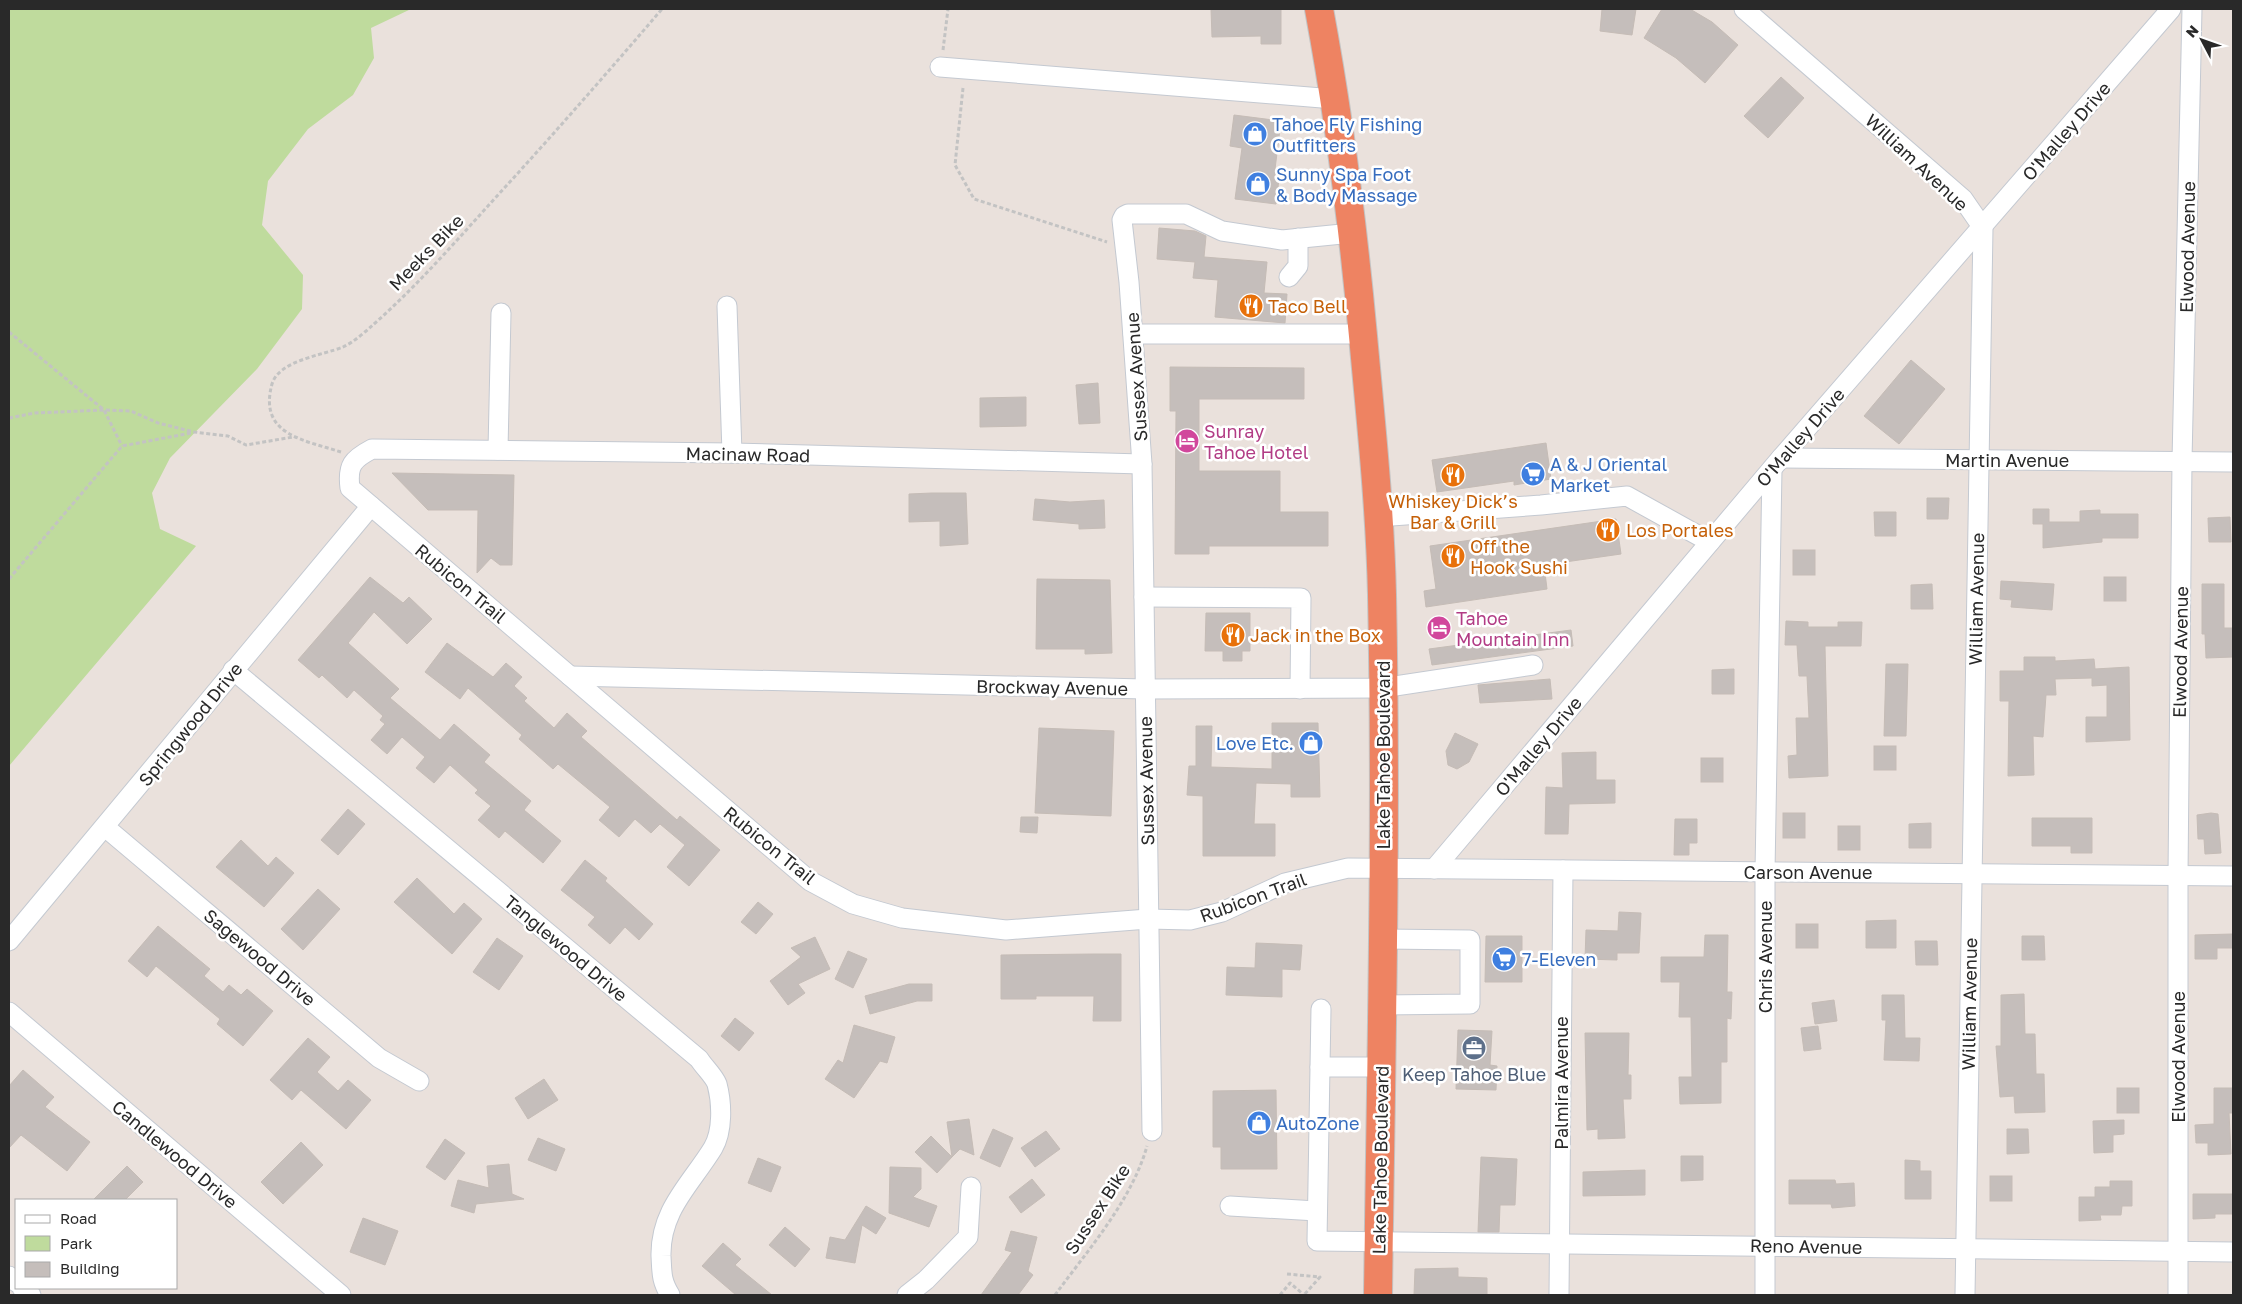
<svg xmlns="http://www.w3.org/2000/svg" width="2242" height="1304" viewBox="0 0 2242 1304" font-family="'Golos Text',sans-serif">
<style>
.green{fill:#bfdb9d}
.building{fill:#c5bebb;stroke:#c5bcb6}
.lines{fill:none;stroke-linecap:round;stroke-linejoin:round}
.minor-casing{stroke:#c4c9d1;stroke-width:21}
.highway-casing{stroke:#c3c3c3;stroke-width:30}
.path{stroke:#c3c3c3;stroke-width:3;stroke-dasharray:4 2.5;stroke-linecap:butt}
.minor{stroke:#fff;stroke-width:19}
.highway{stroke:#ee8362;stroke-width:28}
.labels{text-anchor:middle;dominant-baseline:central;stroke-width:5;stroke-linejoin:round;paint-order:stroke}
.shop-label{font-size:18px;fill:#366cbe;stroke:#fff;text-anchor:start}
.street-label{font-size:18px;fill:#292929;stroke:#fff}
.food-label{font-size:18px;fill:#c56008;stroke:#fff;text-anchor:start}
.hotel-label{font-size:18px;fill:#b23c85;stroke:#fff;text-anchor:start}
.service-label{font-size:18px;fill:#4e5e75;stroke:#fff}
</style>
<rect width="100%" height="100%" fill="#eae1dc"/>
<polygon class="green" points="9,9 411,9 371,28 374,58 353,95 308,129 268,181 262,225 303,275 302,309 257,369 170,458 152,493 160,529 196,546 9,766"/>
<g class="building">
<polygon points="1211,9 1281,9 1281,44 1261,44 1261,36 1212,37"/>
<polygon points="1602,9 1636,9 1632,35 1600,31"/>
<polygon points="1662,9 1690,9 1712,22 1738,45 1705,83 1676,58 1644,38"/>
<polygon points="1781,77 1804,98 1768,138 1744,116"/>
<polygon points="1234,115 1281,121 1275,169 1280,170 1276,204 1235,199 1242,148 1230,146"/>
<polygon points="1159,228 1195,231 1206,236 1204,257 1267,262 1264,293 1287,294 1285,323 1215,317 1218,280 1193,278 1195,262 1157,259"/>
<polygon points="1911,360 1945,389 1899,444 1864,416"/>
<polygon points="1170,367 1304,368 1304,399 1199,399 1199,471 1280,471 1280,512 1328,512 1328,546 1209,546 1209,554 1175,554 1176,411 1170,411"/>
<polygon points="1098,383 1100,423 1079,424 1076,385"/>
<polygon points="1026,397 1026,426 980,427 980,398"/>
<polygon points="1546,443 1551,479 1514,485 1514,481 1437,492 1432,460"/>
<polygon points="392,473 514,475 512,565 500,565 491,558 477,573 478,510 428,510"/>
<polygon points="932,493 966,493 968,544 940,546 940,521 909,522 909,494"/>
<polygon points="1927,498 1949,498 1948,519 1927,519"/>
<polygon points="1035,499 1070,502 1104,500 1105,528 1079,529 1079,524 1033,520"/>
<polygon points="2033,509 2049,509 2049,522 2080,522 2080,511 2100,510 2100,514 2138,514 2138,538 2102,538 2102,542 2043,548 2043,524 2033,524"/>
<polygon points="1874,512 1896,512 1896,536 1875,536"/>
<polygon points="2230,517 2231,542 2209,542 2208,518"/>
<polygon points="1616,519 1621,554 1544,565 1547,589 1426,607 1424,591 1436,589 1430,546"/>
<rect x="1793" y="550" width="22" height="25"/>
<polygon points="370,577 403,603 409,597 432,619 407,644 374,612 348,643 399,689 390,698 440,740 454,724 490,755 484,762 531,801 524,810 561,841 543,863 505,831 499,838 478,820 491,806 475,793 478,790 450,765 434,783 416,768 425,757 402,737 387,754 371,740 385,724 380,720 383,716 354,690 347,698 322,675 319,678 298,660"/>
<rect x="2104" y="577" width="22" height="24"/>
<polygon points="1037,579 1110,580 1112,653 1085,654 1085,649 1036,649"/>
<polygon points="2001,581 2054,584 2052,610 2011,607 2012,600 2000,599"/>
<polygon points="1932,584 1933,609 1911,609 1911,585"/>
<polygon points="2202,584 2224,584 2224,628 2233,628 2233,657 2206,658 2205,634 2202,634"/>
<polygon points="1206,613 1250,613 1250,651 1242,651 1242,661 1223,661 1223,651 1205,651"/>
<polygon points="1786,621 1808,622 1808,627 1838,627 1838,622 1862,622 1861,646 1825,646 1828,776 1789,778 1788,756 1797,755 1796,718 1809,718 1807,676 1799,676 1797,645 1785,645"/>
<polygon points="1571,630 1573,646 1432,665 1429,649"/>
<polygon points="447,643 493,677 506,663 522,677 514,686 527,698 524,701 554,728 567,713 587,731 581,737 677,820 680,816 720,850 689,886 667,867 685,845 660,824 651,833 635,819 619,837 599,820 610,807 558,764 553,769 519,739 522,735 468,688 460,699 425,672"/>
<polygon points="2024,657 2055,657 2055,661 2094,659 2095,669 2129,667 2130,740 2086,742 2086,717 2107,717 2107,685 2092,686 2092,678 2055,679 2056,695 2046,695 2043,737 2033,736 2034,775 2008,776 2009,701 2000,701 2000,671 2024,671"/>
<polygon points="1886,664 1908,664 1906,736 1884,736"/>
<polygon points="1734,669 1734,694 1712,694 1712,670"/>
<polygon points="1550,679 1552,699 1480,703 1478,685"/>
<polygon points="1272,723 1318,723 1320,797 1291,797 1291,784 1256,783 1254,824 1275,824 1275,856 1203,856 1203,796 1187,795 1189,766 1196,766 1196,726 1212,726 1211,767 1272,769"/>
<polygon points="1039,728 1114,731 1111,816 1035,813"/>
<polygon points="1455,733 1478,744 1469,762 1457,769 1448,765 1446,751"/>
<rect x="1874" y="746" width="22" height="24"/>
<polygon points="1596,752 1596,780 1615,780 1615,803 1569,804 1568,834 1545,834 1546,787 1563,788 1562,753"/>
<rect x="1701" y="758" width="22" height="24"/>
<polygon points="348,809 365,824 338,855 321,840"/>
<rect x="1783" y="813" width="22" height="25"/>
<polygon points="2211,813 2218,814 2221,853 2205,854 2204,839 2198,839 2197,815"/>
<polygon points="1021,817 1038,817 1037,833 1020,832"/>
<polygon points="2032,818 2092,818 2092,853 2071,853 2071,846 2032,846"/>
<polygon points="1675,819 1697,819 1697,843 1689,843 1689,855 1674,855"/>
<polygon points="1931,823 1931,848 1909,848 1909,824"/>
<rect x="1838" y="826" width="22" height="24"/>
<polygon points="241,840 268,866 276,857 294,873 264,907 216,867"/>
<polygon points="585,860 607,878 605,881 653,924 639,940 625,927 610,944 588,925 595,917 561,890"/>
<polygon points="417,878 454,914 464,903 482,919 452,954 394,902"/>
<polygon points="318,889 340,909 303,950 281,929"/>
<polygon points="758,902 773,914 756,934 741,922"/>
<polygon points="1619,912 1641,913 1639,953 1617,953 1617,960 1585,959 1586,930 1618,931"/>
<polygon points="1896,920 1896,948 1866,948 1866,921"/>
<rect x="1796" y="924" width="22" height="24"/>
<polygon points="158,926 210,969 204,976 223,992 229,985 241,995 247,989 273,1011 243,1046 217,1024 220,1019 156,966 147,977 128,961"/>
<polygon points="2233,934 2233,948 2217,948 2217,959 2195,959 2195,935"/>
<polygon points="1705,935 1728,935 1727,992 1732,992 1731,1019 1727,1018 1727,1062 1721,1062 1721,1103 1680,1104 1679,1077 1692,1077 1691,1017 1679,1017 1680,982 1661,982 1661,957 1704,957"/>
<polygon points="1486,936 1522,936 1522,982 1485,982"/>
<polygon points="2022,936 2044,936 2045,960 2022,960"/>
<polygon points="815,937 830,969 798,984 805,993 788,1005 770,981 801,957 791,948"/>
<polygon points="497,938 523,956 499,990 473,972"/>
<polygon points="1915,941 1937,941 1938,965 1916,965"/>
<polygon points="1256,943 1302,945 1300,970 1282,969 1282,997 1226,995 1227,967 1255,968"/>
<polygon points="848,951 867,959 853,988 835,979"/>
<polygon points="1094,954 1121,954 1121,1021 1093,1021 1094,996 1036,996 1036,999 1001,999 1001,955"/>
<polygon points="909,984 932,984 932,1001 917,1001 870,1014 865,996"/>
<polygon points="2024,994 2025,1034 2035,1034 2036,1074 2044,1074 2045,1112 2015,1113 2014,1096 2000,1097 1996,1046 2001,1046 2001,995"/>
<polygon points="1882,995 1904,995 1905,1038 1920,1038 1919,1061 1884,1060 1886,1020 1882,1020"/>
<polygon points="1834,1000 1837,1021 1815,1024 1812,1003"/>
<polygon points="735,1018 754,1033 739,1051 721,1036"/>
<polygon points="854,1025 895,1037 887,1063 880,1061 854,1098 825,1079 838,1060 843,1063"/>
<polygon points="1818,1026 1821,1049 1804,1051 1801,1028"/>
<polygon points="1458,1030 1492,1031 1490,1065 1497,1066 1496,1090 1456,1089"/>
<polygon points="1585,1033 1629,1033 1628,1075 1631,1075 1631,1099 1623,1099 1625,1138 1598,1139 1598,1129 1587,1130"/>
<polygon points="308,1038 330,1057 317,1072 338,1091 348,1080 371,1100 346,1129 301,1090 292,1100 270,1080"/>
<polygon points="23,1070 54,1097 45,1107 90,1142 67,1171 21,1135 9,1148 9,1086"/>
<polygon points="544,1079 558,1100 528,1119 515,1098"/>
<rect x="2117" y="1088" width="22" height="25"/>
<polygon points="2214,1088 2233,1088 2233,1113 2229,1113 2231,1154 2208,1155 2208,1143 2196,1143 2195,1125 2214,1124"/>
<polygon points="1276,1090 1277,1169 1221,1169 1221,1147 1213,1147 1213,1091"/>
<polygon points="969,1119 974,1155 960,1149 952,1157 947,1122"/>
<polygon points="2124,1120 2124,1134 2113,1135 2113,1152 2094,1153 2093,1121"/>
<polygon points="993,1129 1013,1138 1000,1167 980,1158"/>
<polygon points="2007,1129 2028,1129 2029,1153 2007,1154"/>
<polygon points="1046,1131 1060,1149 1035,1167 1021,1148"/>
<polygon points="931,1136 952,1157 937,1173 915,1152"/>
<polygon points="538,1138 565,1149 556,1171 528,1160"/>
<polygon points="445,1139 465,1153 445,1180 426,1167"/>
<polygon points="301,1142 323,1165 283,1204 261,1182"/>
<polygon points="1681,1156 1703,1156 1703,1180 1681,1181"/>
<polygon points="1481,1157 1517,1159 1515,1205 1500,1205 1499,1232 1478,1232"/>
<polygon points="758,1158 781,1167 771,1192 748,1183"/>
<polygon points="1905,1160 1920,1161 1920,1171 1931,1171 1931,1199 1905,1199"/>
<polygon points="509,1164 512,1194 524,1199 476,1204 474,1213 451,1206 458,1180 489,1188 487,1166"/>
<polygon points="127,1166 143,1182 125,1200 93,1200"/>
<polygon points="890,1167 921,1168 921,1189 913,1197 937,1206 929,1227 889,1213"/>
<polygon points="1645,1170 1645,1195 1583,1196 1583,1172"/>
<rect x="1990" y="1176" width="22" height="25"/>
<polygon points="1032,1179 1045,1195 1021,1213 1009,1197"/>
<polygon points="1789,1180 1835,1180 1836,1184 1854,1183 1855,1206 1832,1208 1831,1204 1789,1204"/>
<polygon points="2110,1181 2132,1181 2132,1206 2122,1206 2121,1215 2100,1215 2101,1220 2079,1221 2079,1197 2095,1197 2095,1187 2110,1187"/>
<polygon points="2193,1194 2233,1194 2233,1214 2215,1214 2215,1218 2193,1219"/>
<polygon points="866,1206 886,1218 876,1234 862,1225 855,1263 826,1258 830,1237 845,1240"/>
<polygon points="363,1218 398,1231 385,1265 350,1252"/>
<polygon points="785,1227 810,1249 795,1267 769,1245"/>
<polygon points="1011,1231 1037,1237 1028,1271 1033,1275 1018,1295 981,1295 1012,1252 1005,1250"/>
<polygon points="723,1243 741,1259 735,1265 772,1295 736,1295 702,1266"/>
<polygon points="1458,1268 1458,1277 1487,1278 1487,1295 1414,1295 1415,1269"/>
</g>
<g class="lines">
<defs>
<g id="minor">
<polyline points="1744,9 1963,199 1983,228 1965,1295"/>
<polyline points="940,67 1334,99"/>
<polyline points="1289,277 1298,266 1298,238"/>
<polyline points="727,306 732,453"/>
<polyline points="1133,334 1363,334"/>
<polyline points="498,450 501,313"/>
<polyline points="1781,458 2233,462"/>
<path d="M1142,464L732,453L372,449C353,459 347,465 350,488L810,881L853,904L902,918L1006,930L1148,919L1190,920L1222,912L1285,883L1348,868L2233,876"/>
<polyline points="1378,517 1541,505 1627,496 1710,542"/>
<polyline points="1144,597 1301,598 1300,689"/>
<path d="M233,670L699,1059C704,1067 714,1076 717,1084C722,1103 723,1131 713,1148C691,1184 660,1210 661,1256C662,1273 661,1280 670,1295"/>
<polyline points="570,676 1145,689 1382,688 1533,665"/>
<polyline points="105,827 379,1058 419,1081"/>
<polyline points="1434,869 1781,458 2171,9"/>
<polyline points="9,941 371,506"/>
<polyline points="1382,1005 1470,1004 1470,940 1383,939"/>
<polyline points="1321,1009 1317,1241 2233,1252"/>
<polyline points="9,1012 341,1295"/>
<polyline points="1320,1067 1381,1067"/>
<polyline points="1152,1131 1142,464 1129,282 1122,220 1124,216 1128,214 1186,214 1222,231 1282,240 1352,233"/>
<polyline points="1230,1206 1317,1211"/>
<polyline points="9,1276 16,1282"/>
<polyline points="22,1288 31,1295"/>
<polyline points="907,1295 926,1280 968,1237 971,1187"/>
<polyline points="1559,1295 1563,870"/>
<polyline points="1765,1295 1765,872 1772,469"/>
<polyline points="2178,1295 2178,876 2182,461 2192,9"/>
</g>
<path id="highway" d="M1319,9C1339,117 1353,227 1363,336C1371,423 1380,508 1382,595C1387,828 1381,1062 1378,1295"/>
</defs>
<use href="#minor" class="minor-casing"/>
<use href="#highway" class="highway-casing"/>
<g class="path">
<polyline points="943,50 948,9"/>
<polyline points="963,88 955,165 974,199 1107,242"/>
<polyline points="9,332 104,410 122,446"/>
<polyline points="9,418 35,413 104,410 131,411 158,423 194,432 228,436 246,445 293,437"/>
<path d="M341,452C304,440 258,435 272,384C279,360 324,355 343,347C354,342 365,332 374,324C418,285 457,240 497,196C553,135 608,72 662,9"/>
<polyline points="9,579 122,446 191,433"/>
<polyline points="1287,1274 1320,1277 1304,1295"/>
<path d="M1055,1295C1088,1250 1132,1200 1147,1146"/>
<polyline points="1280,1295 1290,1283 1303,1294"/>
</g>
<use href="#minor" class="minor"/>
<use href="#highway" class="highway"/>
</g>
<defs>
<symbol id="shop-disc" viewBox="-11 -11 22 22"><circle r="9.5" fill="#3f7fe0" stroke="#fff"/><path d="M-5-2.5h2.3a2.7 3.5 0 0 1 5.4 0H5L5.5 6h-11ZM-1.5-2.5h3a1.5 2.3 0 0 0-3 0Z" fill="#fff"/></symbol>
<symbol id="restaurant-disc" viewBox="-11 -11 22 22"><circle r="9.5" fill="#e8710a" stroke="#fff"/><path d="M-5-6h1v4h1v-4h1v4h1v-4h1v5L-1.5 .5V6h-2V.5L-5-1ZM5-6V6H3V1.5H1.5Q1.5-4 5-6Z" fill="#fff"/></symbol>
<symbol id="hotel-disc" viewBox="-11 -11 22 22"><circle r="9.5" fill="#d1479c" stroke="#fff"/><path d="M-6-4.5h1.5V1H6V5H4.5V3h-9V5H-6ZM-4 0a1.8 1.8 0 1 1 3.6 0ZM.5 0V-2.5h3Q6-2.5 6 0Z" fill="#fff"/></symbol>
<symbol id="supermarket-disc" viewBox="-11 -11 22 22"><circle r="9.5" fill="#3f7fe0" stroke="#fff"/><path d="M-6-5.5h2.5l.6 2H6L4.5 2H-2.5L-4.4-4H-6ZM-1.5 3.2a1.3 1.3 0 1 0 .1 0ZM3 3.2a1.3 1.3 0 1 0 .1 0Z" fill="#fff"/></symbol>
<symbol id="office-disc" viewBox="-11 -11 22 22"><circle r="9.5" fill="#5c6f8a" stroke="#fff"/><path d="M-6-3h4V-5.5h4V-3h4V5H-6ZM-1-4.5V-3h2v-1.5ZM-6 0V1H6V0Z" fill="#fff"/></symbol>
</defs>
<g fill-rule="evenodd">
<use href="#shop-disc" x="1241" y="120" width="28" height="28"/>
<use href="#shop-disc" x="1244" y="170" width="28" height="28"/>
<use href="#restaurant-disc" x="1237" y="292" width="28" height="28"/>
<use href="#hotel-disc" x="1173" y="427" width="28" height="28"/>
<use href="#supermarket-disc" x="1519" y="460" width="28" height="28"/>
<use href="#restaurant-disc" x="1439" y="461" width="28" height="28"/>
<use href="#restaurant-disc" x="1594" y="516" width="28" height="28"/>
<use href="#restaurant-disc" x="1439" y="542" width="28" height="28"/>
<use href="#hotel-disc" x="1425" y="614" width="28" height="28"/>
<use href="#restaurant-disc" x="1219" y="621" width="28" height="28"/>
<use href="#shop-disc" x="1297" y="729" width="28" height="28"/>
<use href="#supermarket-disc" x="1490" y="945" width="28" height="28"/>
<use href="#office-disc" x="1460" y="1034" width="28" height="28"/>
<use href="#shop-disc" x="1245" y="1109" width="28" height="28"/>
</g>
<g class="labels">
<g class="shop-label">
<text x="1272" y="124">Tahoe Fly Fishing<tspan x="1272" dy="21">Outfitters</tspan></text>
<text x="1276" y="174">Sunny Spa Foot<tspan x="1276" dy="21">&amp; Body Massage</tspan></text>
<text x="1550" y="464">A &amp; J Oriental<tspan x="1550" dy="21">Market</tspan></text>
<text x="1294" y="743" text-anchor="end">Love Etc.</text>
<text x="1522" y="959">7-Eleven</text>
<text x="1276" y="1123">AutoZone</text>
</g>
<g class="street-label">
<text transform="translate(2066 131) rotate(-49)">O'Malley Drive</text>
<text transform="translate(1917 162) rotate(43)">William Avenue</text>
<text transform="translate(2187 247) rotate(-89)">Elwood Avenue</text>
<text transform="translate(426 252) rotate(-46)">Meeks Bike</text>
<text transform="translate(1136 377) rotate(-94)">Sussex Avenue</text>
<text transform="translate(1800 437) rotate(-49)">O'Malley Drive</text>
<text transform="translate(748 454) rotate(1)">Macinaw Road</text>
<text x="2007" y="460">Martin Avenue</text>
<text transform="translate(461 583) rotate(40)">Rubicon Trail</text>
<text transform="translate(1976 599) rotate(-89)">William Avenue</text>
<text transform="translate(2180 652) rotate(-89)">Elwood Avenue</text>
<text transform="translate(1052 687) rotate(1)">Brockway Avenue</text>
<text transform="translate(190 724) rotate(-51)">Springwood Drive</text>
<text transform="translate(1538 746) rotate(-50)">O'Malley Drive</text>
<text transform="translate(1383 755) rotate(-90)">Lake Tahoe Boulevard</text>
<text transform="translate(1146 781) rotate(-91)">Sussex Avenue</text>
<text transform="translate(770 845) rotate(39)">Rubicon Trail</text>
<text x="1808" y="872">Carson Avenue</text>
<text transform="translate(1253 897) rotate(-20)">Rubicon Trail</text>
<text transform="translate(566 948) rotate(40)">Tanglewood Drive</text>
<text transform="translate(260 957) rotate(40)">Sagewood Drive</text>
<text transform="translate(1765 957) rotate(-90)">Chris Avenue</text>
<text transform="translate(1969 1004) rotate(-89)">William Avenue</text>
<text transform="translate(2178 1057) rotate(-90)">Elwood Avenue</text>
<text transform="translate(1561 1083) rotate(-90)">Palmira Avenue</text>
<text transform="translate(175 1154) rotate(40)">Candlewood Drive</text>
<text transform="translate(1380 1160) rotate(-89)">Lake Tahoe Boulevard</text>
<text transform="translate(1097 1209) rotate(-57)">Sussex Bike</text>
<text transform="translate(1806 1246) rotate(1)">Reno Avenue</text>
</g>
<g class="food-label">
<text x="1268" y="306">Taco Bell</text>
<text x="1453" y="501" text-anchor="middle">Whiskey Dick’s<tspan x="1453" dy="21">Bar &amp; Grill</tspan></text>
<text x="1626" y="530">Los Portales</text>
<text x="1470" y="546">Off the<tspan x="1470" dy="21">Hook Sushi</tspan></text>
<text x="1250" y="635">Jack in the Box</text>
</g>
<g class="hotel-label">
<text x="1204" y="431">Sunray<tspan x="1204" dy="21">Tahoe Hotel</tspan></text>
<text x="1456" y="618">Tahoe<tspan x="1456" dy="21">Mountain Inn</tspan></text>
</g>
<g class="service-label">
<text x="1474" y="1074">Keep Tahoe Blue</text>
</g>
</g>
<rect width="2242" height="1304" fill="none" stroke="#292929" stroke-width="20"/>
<rect x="15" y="1199" width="162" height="90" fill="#ffffff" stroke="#a9a9a9"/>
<rect x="25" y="1215" width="25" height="8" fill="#ffffff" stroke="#a9a9a9"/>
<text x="60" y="1224" font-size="15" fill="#292929">Road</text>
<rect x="25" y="1236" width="25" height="15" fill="#bfdb9d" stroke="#a9a9a9"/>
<text x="60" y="1249" font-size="15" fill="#292929">Park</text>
<rect x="25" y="1262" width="25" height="15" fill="#c5bebb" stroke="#a9a9a9"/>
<text x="60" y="1274" font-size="15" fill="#292929">Building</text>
<g transform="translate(2202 40) rotate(311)" stroke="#ffffff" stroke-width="4" paint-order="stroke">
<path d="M0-4L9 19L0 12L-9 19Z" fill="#292929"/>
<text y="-8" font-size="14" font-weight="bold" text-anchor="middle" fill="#292929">N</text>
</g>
</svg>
